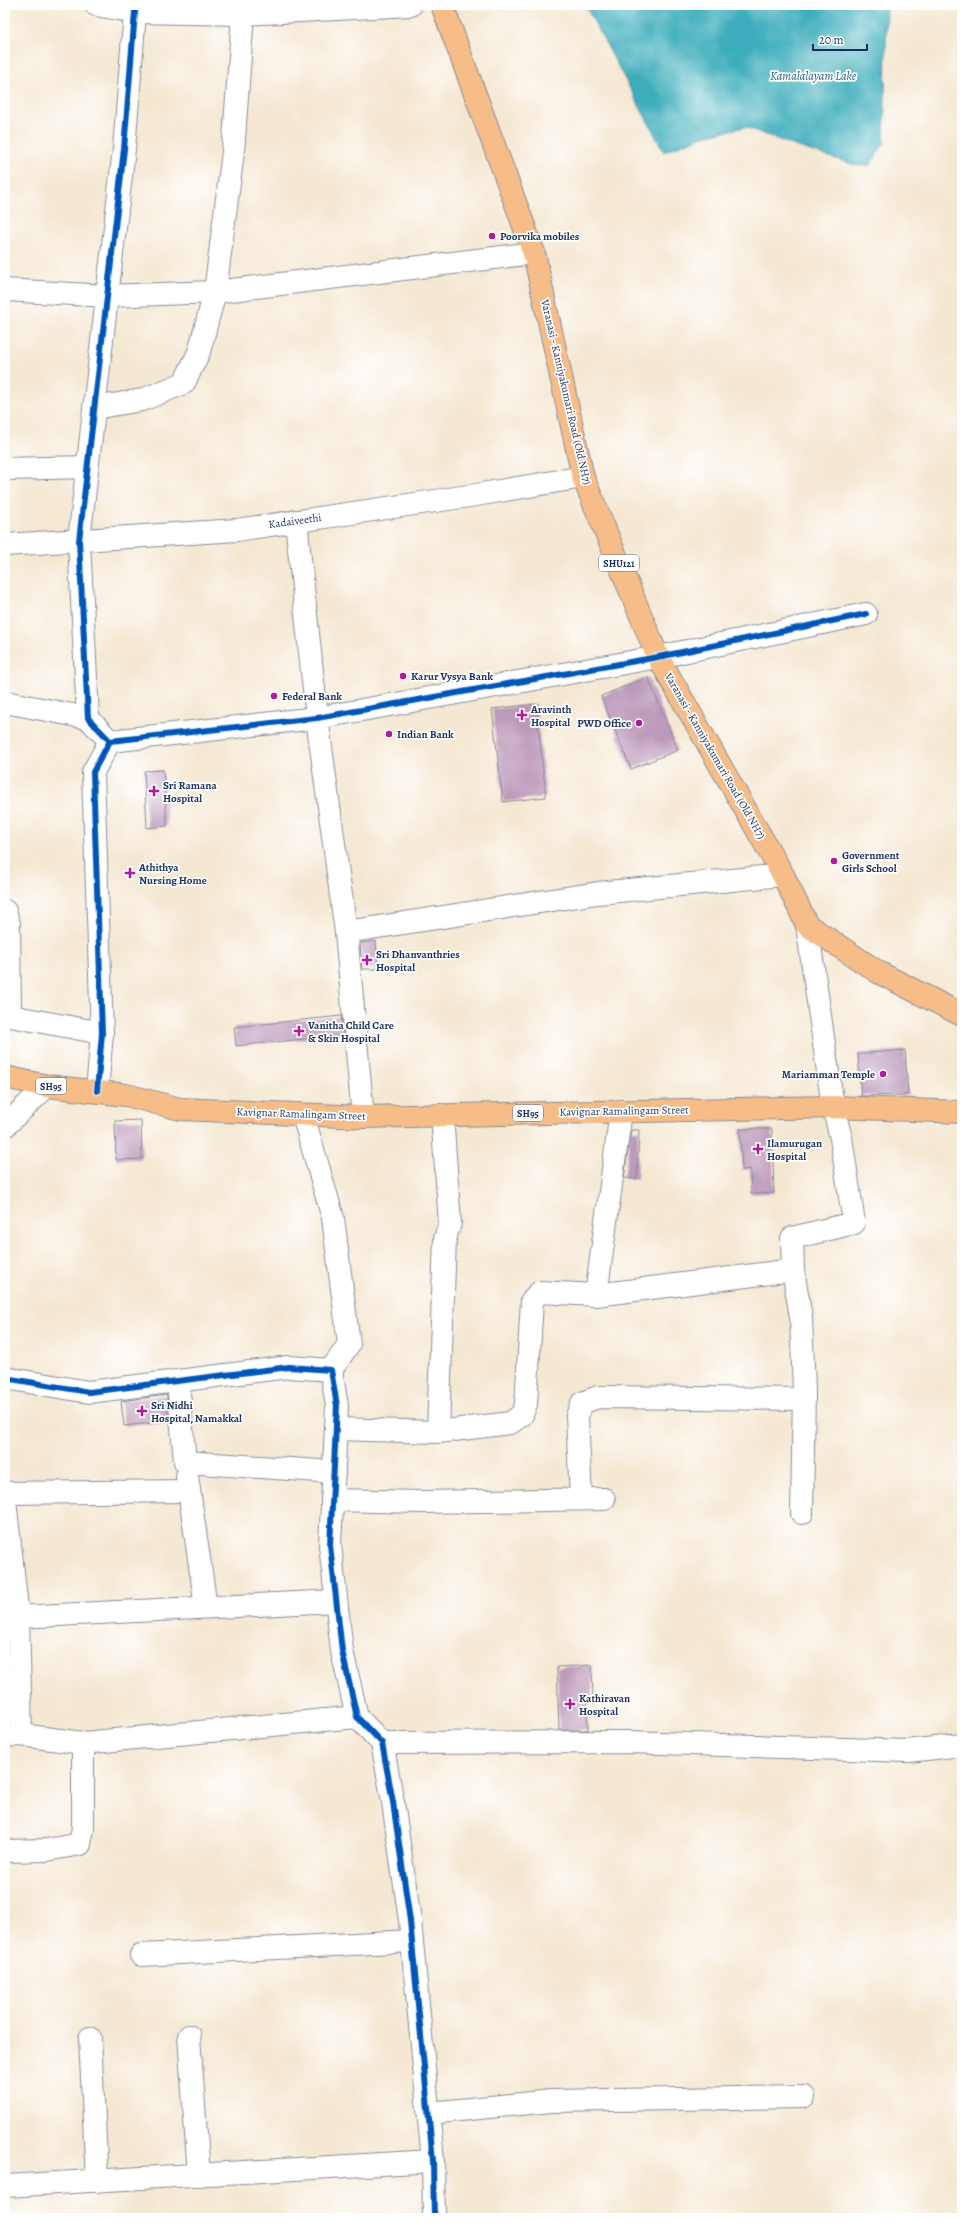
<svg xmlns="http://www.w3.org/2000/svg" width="967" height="2223" viewBox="0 0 967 2223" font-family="Alegreya,serif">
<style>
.water{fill:#3eadbb;stroke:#2c6e8c}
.building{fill:#bd9abb}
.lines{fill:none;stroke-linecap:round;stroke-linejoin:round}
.minor-casing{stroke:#888c98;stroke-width:24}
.major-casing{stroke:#888c98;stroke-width:24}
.minor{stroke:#fff;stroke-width:22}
.major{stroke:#f7bd88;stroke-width:22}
.cycleway-casing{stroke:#fff;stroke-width:8}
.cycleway{stroke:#0057b8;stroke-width:6}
.poi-dot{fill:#b5179e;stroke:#fff;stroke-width:1.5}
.labels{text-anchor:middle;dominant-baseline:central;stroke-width:3.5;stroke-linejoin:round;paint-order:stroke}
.shield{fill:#fff;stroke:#5f6d8e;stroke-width:1}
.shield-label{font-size:10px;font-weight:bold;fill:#1b2f5e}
.poi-label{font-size:11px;font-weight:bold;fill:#1b2f5e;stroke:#fff;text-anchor:start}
.street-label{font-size:11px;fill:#1b2f5e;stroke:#fff}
.water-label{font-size:12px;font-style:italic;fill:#296183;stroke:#fff}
</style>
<rect width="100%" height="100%" fill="#fff"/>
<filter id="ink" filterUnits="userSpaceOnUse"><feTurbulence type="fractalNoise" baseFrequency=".025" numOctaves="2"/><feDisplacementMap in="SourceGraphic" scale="8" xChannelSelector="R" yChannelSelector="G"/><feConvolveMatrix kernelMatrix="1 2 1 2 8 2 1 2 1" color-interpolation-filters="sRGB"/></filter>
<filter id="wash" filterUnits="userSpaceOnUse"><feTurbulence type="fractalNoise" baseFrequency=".012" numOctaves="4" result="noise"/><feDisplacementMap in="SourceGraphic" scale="16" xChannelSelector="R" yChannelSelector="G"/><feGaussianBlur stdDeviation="0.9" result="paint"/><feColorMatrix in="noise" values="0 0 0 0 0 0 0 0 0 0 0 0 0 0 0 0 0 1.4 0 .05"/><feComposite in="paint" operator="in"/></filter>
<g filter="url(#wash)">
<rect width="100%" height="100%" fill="#f5e8d3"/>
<polygon class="water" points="585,5 887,5 884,144 870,165 858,166 798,147 745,127 703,136 664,152"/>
<g id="blocks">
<g class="building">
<polygon points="648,677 678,750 631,769 601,696"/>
<polygon points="536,704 546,797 503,802 492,709"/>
<polygon points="163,770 167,826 147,828 144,771"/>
<polygon points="376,941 378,969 362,969 360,943"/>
<polygon points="341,1016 343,1035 236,1046 234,1027"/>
<polygon points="905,1050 908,1095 861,1096 858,1054"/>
<polygon points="141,1120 142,1159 116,1160 115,1121"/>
<polygon points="740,1129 772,1129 774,1193 751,1194 750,1169 742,1170"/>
<polygon points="631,1130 639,1130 637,1179 624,1178"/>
<polygon points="167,1395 169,1421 124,1426 121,1401"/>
<polygon points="592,1665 593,1699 586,1699 588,1730 559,1730 557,1667"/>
</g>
</g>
</g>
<g filter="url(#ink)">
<use href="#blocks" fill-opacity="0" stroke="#888c98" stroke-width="1"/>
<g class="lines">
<defs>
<g id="minor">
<polyline points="96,5 135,12 243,14 411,5"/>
<polyline points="5,290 107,296 215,292 534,253"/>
<polyline points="94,408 142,400 184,383 199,352 215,292 233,152 243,14 241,5"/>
<polyline points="5,469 87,467"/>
<polyline points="296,521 317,718 346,932 363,1117"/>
<polyline points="5,545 237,530 476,495 583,477"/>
<polyline points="5,702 88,718"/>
<polyline points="110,741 88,718 79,541 124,149 135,12"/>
<polyline points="5,911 9,924 10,1016"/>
<polyline points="346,932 598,893 783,875"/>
<polyline points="5,1015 102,1033"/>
<polyline points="97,1091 102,1033 93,772 110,741 317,718 658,657 866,614"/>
<polyline points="621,1111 596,1295 793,1270 801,1317 804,1390 802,1513"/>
<polyline points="303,1115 333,1218 349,1344 331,1370"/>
<polyline points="5,1126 47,1086"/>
<polyline points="793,1270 792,1238 854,1223 841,1138 833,1107 807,925"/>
<polyline points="5,1378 89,1392 289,1367 331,1370 337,1406 330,1545 342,1651 357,1717 382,1743 393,1802 410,1921 433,2161 434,2218"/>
<polyline points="178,1382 185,1462 334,1472"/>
<polyline points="336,1429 438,1432 445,1239 450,1223 442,1115"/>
<polyline points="438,1432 510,1423 522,1415 526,1404 532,1300 540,1292 596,1295"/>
<polyline points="187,1476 206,1607"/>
<polyline points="5,1493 189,1491"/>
<polyline points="581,1499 577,1416 582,1403 598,1397 804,1399"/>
<polyline points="5,1500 18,1617 21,1735"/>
<polyline points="332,1500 420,1502 604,1499"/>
<polyline points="18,1617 336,1601"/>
<polyline points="5,1736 21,1735 83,1743 357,1717"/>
<polyline points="382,1743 628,1742 908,1751 962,1745"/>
<polyline points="5,1851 47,1850 80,1844 83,1828 83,1743"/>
<polyline points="141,1955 411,1941"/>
<polyline points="189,2036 199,2175"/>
<polyline points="90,2038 97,2181"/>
<polyline points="429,2113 551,2101 804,2097"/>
<polyline points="5,2186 433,2161"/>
</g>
<g id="major">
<polyline points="442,5 534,253 583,477 658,657 783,875 807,925 878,972 962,1015"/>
<polyline points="5,1077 47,1086 126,1095 180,1109 363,1117 833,1107 962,1112"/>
</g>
</defs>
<use href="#minor" class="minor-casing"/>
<use href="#major" class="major-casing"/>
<use href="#minor" class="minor"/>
<use href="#major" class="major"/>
<defs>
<g id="cycleway">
<polyline points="110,741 88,718 79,541 124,149 135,12"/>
<polyline points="97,1091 102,1033 93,772 110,741 317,718 658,657 866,614"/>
<polyline points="5,1378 89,1392 289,1367 331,1370 337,1406 330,1545 342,1651 357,1717 382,1743 393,1802 410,1921 433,2161 434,2218"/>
</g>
</defs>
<use href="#cycleway" class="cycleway-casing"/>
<use href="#cycleway" class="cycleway"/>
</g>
</g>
<g class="poi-dot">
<circle cx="492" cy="236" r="4"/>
<circle cx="403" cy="676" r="4"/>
<circle cx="274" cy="696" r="4"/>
<path d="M520 709h4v4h4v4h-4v4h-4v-4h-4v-4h4z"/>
<circle cx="639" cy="723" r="4"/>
<circle cx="389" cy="734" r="4"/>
<path d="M152 785h4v4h4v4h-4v4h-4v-4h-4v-4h4z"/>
<circle cx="834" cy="861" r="4"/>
<path d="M128 867h4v4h4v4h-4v4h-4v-4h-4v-4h4z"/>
<path d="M365 954h4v4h4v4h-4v4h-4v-4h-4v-4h4z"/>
<path d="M297 1025h4v4h4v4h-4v4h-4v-4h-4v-4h4z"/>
<circle cx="883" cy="1074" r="4"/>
<path d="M756 1143h4v4h4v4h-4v4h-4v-4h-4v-4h4z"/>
<path d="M140 1405h4v4h4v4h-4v4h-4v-4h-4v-4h4z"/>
<path d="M568 1698h4v4h4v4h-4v4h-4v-4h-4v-4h4z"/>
</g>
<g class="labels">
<g class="shield">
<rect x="599" y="555" width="40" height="16" rx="3"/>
<rect x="36" y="1078" width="30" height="16" rx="3"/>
<rect x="513" y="1105" width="30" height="16" rx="3"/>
</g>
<g class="shield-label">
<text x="619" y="563">SHU121</text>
<text x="51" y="1086">SH95</text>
<text x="528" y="1113">SH95</text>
</g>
<g class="poi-label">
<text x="500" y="236">Poorvika mobiles</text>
<text x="411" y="676">Karur Vysya Bank</text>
<text x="282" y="696">Federal Bank</text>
<text x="531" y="709">Aravinth<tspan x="531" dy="13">Hospital</tspan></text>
<text x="631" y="723" text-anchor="end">PWD Office</text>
<text x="397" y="734">Indian Bank</text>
<text x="163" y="785">Sri Ramana<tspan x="163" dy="13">Hospital</tspan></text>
<text x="842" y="855">Government<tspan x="842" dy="13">Girls School</tspan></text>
<text x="139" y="867">Athithya<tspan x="139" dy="13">Nursing Home</tspan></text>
<text x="376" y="954">Sri Dhanvanthries<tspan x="376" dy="13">Hospital</tspan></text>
<text x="308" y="1025">Vanitha Child Care<tspan x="308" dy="13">&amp; Skin Hospital</tspan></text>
<text x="875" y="1074" text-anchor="end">Mariamman Temple</text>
<text x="767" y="1143">Ilamurugan<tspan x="767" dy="13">Hospital</tspan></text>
<text x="151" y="1405">Sri Nidhi<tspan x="151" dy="13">Hospital, Namakkal</tspan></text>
<text x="579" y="1698">Kathiravan<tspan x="579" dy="13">Hospital</tspan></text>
</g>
<g class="street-label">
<text transform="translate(566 392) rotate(77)">Varanasi - Kanniyakumari Road (Old NH7)</text>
<text transform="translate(295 521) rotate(-8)">Kadaiveethi</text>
<text transform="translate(715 756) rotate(60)">Varanasi - Kanniyakumari Road (Old NH7)</text>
<text transform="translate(624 1111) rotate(-1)">Kavignar Ramalingam Street</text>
<text transform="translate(301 1114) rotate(2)">Kavignar Ramalingam Street</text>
</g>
<g class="water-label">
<text x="813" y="76">Kamalalayam Lake</text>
</g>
</g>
<rect width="967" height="2223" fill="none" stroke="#fff" stroke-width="20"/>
<path d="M813 44v6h54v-6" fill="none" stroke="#1b2f5e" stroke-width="2"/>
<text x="819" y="44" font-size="12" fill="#1b2f5e" stroke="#ffffff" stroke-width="3" paint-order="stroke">20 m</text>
</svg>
